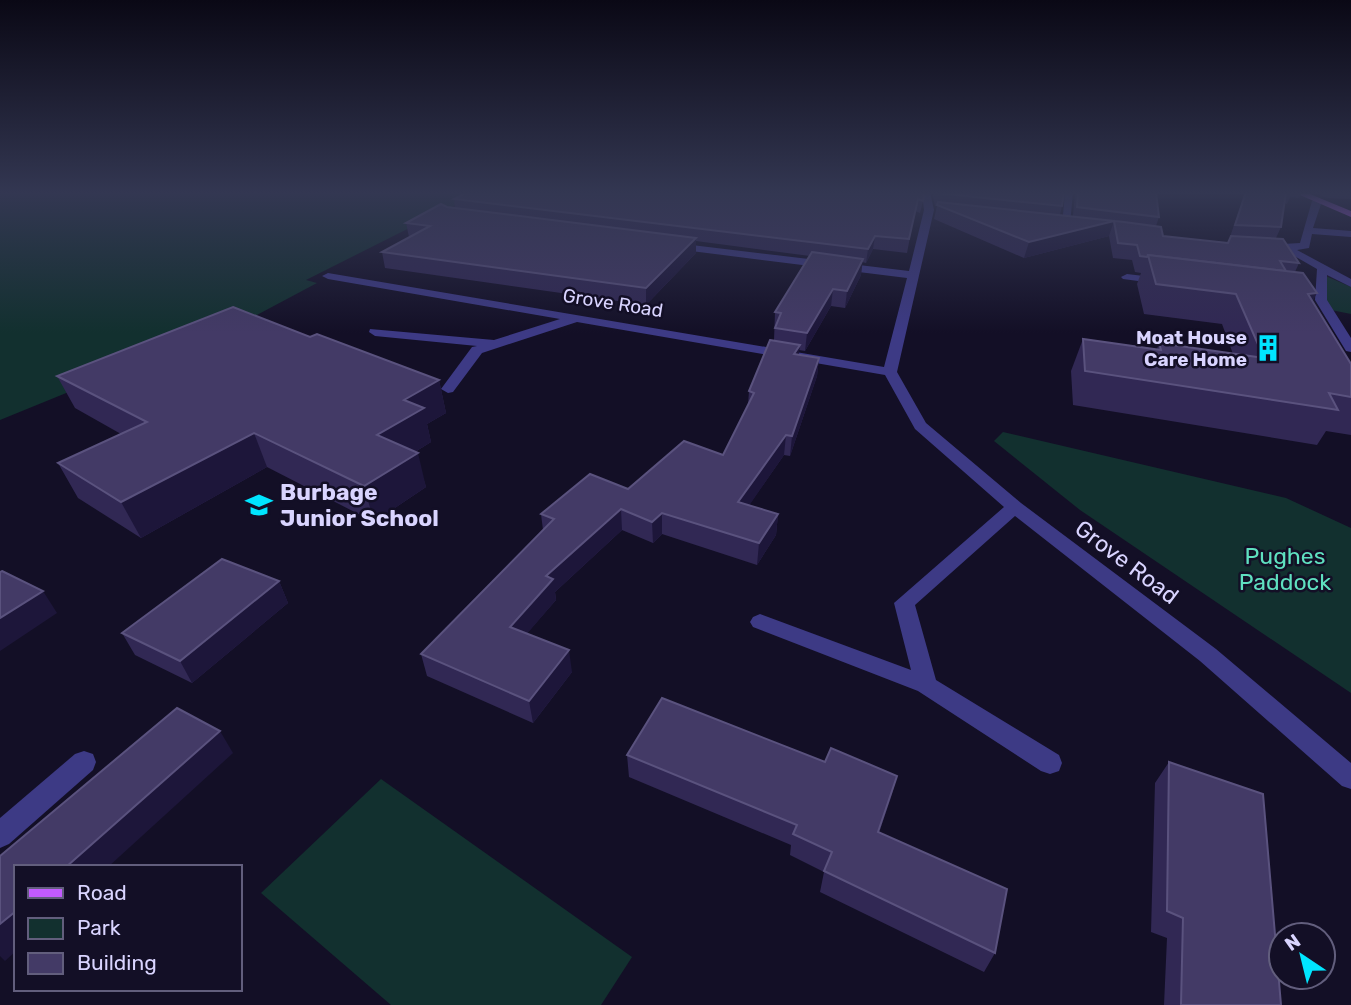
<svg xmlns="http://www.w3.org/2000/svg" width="1351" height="1005" viewBox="0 0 1351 1005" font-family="Rubik,sans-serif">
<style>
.green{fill:#12302f}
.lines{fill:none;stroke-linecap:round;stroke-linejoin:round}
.minor{fill:#3d3a85;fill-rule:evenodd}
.major{fill:#c25bff;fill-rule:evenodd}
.wall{fill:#312854}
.shaded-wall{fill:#1d163a}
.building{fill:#433a66;stroke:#5a527e;stroke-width:2}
.labels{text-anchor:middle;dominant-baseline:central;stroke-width:5;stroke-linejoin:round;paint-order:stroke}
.far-street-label{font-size:19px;fill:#d9d4ff;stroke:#130f26}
.far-poi-label{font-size:19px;font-weight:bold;fill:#d9d4ff;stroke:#130f26;text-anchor:end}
.poi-label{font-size:23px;font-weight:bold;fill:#d9d4ff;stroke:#130f26;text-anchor:start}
.park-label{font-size:23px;fill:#5fe0c0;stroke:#130f26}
.street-label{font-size:23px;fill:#d9d4ff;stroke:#130f26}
</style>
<rect width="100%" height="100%" fill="#130f26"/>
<g class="green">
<polygon points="0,192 481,192 306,280 317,283 255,316 0,420"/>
<polygon points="1321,274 1351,287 1351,314 1326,309"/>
<polygon points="1003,432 1286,498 1351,528 1351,693 1080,510 994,441"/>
<polygon points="381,779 632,957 601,1005 391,1005 261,893"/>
</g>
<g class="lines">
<g class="minor">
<polygon points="922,192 930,192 934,210 897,372 926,423 1021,503 1216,649 1351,763 1351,789 1342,786 1200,661 1015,516 915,605 936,680 1059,755 1062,763 1059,771 1050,774 1041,771 918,691 753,627 750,622 753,617 760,614 911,670 894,603 1004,507 915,429 885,375 577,322 482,353 453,392 448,393 441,389 472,347 477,346 375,336 369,332 370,329 494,340 560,319 328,279 322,276 328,273 884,367 907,278 675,249 670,246 675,243 909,271 924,210"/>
<polygon points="1073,192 1070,224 1062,226 1065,193"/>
<polygon points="1317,198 1322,201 1313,228 1351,231 1351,237 1312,234 1309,248 1297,250 1351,279 1351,287 1327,275 1327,300 1351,338 1351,352 1346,351 1315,300 1317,269 1284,250 1266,251 1261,248 1266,245 1300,243 1312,201"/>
<polygon points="1127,274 1161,278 1167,281 1161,284 1123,279 1121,277"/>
<polygon points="84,751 93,754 96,762 93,770 9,844 0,848 0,818 75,754"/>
</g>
<polygon class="major" points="1293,192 1305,192 1351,211 1351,217"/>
</g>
<g class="wall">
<polygon points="932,192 1065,192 1060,215 1073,216 1075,192 1156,192 1159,217 1156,226 1163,236 1228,243 1245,192 1302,192 1299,198 1290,197 1287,204 1284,203 1281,227 1276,238 1299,263 1295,272 1351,364 1351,435 1326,431 1317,445 1073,405 1071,371 1083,339 1157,349 1159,343 1233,354 1222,324 1144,314 1137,284 1141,273 1135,272 1132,260 1113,258 1109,236 1024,258 934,219 937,206 935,206"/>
<polygon points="1312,192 1351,192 1351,199 1327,198"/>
<polygon points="924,197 920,213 915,211 907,253 873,249 866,263 862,262 861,275 845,308 831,306 805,351 799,350 799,355 819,358 817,376 790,456 784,455 749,505 778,514 776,535 757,565 662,534 653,543 622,530 555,592 556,600 527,633 572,672 533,723 427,676 421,654 543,530 541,514 628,489 723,455 748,405 749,391 774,340 775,312 810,256 696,241 696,253 646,305 385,268 382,252 409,237 406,223 447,207 455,208 454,199"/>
<polygon points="310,337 439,380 446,413 427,424 431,442 415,452 426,487 374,522 267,467 141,538 78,498 58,463 121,434 75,408 57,376"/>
<polygon points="279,581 288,603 192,683 135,655 122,633"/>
<polygon points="627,755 825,762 897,776 879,833 995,953 984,972 820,892 824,872 790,855 791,845 629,777"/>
<polygon points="1169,762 1281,1005 1164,1005 1167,938 1151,932 1155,783"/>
</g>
<g class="shaded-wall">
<polygon points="1114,221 1109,236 1024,258 1029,242"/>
<polygon points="875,236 873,249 866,263 868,249"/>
<polygon points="696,238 696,253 646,305 646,288"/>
<polygon points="863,259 861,275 845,308 847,291"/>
<polygon points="833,289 831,306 805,351 807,333"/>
<polygon points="1317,293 1301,323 1308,294"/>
<polygon points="800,345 798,363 794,354"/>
<polygon points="819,358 817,376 790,456 792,436"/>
<polygon points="439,380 446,413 427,424 431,442 387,469 377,435 404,400"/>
<polygon points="254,433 267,467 141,538 121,502"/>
<polygon points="786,435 784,455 737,523 738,502"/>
<polygon points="418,453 426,487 374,522 364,486"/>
<polygon points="621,509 622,530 555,592 556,600 514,649 510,627 546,576"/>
<polygon points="662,513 662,534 653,543 652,522"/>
<polygon points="778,514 776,535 757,565 759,543"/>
<polygon points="279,581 288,603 192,683 180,661"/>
<polygon points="43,591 57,613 0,651 0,618"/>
<polygon points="569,650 572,672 533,723 529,701"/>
<polygon points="220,731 233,753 108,867 66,867"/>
<polygon points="897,776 891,798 872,854 878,832"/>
<polygon points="16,911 16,951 5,961 0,956 0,924"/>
</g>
<g class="building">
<polygon points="468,192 923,192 924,197 923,201 918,199 909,239 875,236 868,249 454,199"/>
<polygon points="937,192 1064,192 1062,206 938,193"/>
<polygon points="1078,192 1156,192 1159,217 1077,207"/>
<polygon points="1246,192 1286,192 1281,227 1235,225"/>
<polygon points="938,202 1124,222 1161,227 1163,236 1228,243 1231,236 1283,239 1299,263 1280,261 1286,271 1148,255 1147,257 1140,256 1137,245 1118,243 1114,221 1029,242 937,205"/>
<polygon points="441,204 447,207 696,238 646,288 382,252 430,226 406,223"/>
<polygon points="812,252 863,259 847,291 833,289 807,333 775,328 781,313 775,312"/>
<polygon points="1148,255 1303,273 1317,293 1308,294 1351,364 1351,397 1329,393 1338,410 1085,371 1083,339 1161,350 1159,343 1264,358 1236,294 1156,284"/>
<polygon points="233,307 310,337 317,334 439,380 404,400 424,408 377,435 418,453 364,486 254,433 121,502 58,463 147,422 57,376"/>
<polygon points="770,340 800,345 794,354 819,358 792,436 786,435 738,502 778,514 759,543 662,513 652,522 621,509 546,576 553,579 510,627 569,650 529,701 421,654 554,519 541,514 590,474 628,489 684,441 723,455 754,393 749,391"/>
<polygon points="222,559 279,581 180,661 122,633"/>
<polygon points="2,571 43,591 0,618 0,572"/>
<polygon points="662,698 825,762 831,748 897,776 878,832 1007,889 995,953 824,871 832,852 793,834 797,825 627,755"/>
<polygon points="177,708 220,731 66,867 16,867 16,911 0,924 0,856"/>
<polygon points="1169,762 1263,794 1281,1005 1181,1005 1183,918 1167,911"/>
</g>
<linearGradient id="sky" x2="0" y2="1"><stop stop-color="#0a0815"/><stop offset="0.58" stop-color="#333752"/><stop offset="1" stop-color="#333752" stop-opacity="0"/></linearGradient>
<rect width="1351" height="333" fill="url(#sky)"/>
<defs>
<symbol id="building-bare" viewBox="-9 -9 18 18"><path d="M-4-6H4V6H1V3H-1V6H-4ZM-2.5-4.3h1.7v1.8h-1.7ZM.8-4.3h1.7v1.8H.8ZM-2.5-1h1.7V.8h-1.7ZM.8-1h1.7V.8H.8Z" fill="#00e5ff" stroke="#130f26" stroke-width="2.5" paint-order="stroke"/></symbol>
<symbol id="school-bare" viewBox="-9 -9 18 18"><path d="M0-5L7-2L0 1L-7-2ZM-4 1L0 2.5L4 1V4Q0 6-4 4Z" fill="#00e5ff" stroke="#130f26" stroke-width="2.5" paint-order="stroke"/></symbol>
</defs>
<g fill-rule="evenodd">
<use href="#building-bare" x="1249" y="329" width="38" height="38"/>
<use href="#school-bare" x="240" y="486" width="38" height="38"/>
</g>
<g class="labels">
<g class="far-street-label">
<text transform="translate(613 303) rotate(9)">Grove Road</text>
</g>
<g class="far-poi-label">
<text x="1247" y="337">Moat House<tspan x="1247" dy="22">Care Home</tspan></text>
</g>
<g class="poi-label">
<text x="280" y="492">Burbage<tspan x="280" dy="26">Junior School</tspan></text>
</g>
<g class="park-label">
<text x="1285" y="556">Pughes<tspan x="1285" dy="26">Paddock</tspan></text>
</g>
<g class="street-label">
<text transform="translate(1127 562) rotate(37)">Grove Road</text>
</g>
</g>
<rect x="14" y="865" width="228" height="126" fill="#130f26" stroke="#625e7d" stroke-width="2"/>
<rect x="28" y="888" width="35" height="10" fill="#c25bff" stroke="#625e7d" stroke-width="2"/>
<text x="77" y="900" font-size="21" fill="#d9d4ff">Road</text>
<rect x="28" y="918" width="35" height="21" fill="#12302f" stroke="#625e7d" stroke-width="2"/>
<text x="77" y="935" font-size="21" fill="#d9d4ff">Park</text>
<rect x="28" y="953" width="35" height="21" fill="#433a66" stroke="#625e7d" stroke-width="2"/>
<text x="77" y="970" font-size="21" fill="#d9d4ff">Building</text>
<g transform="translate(1302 956) rotate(325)"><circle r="33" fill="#130f26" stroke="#625e7d" stroke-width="2"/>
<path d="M0-5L12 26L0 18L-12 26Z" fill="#00e5ff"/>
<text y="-10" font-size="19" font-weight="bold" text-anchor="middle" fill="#d9d4ff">N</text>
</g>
</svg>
